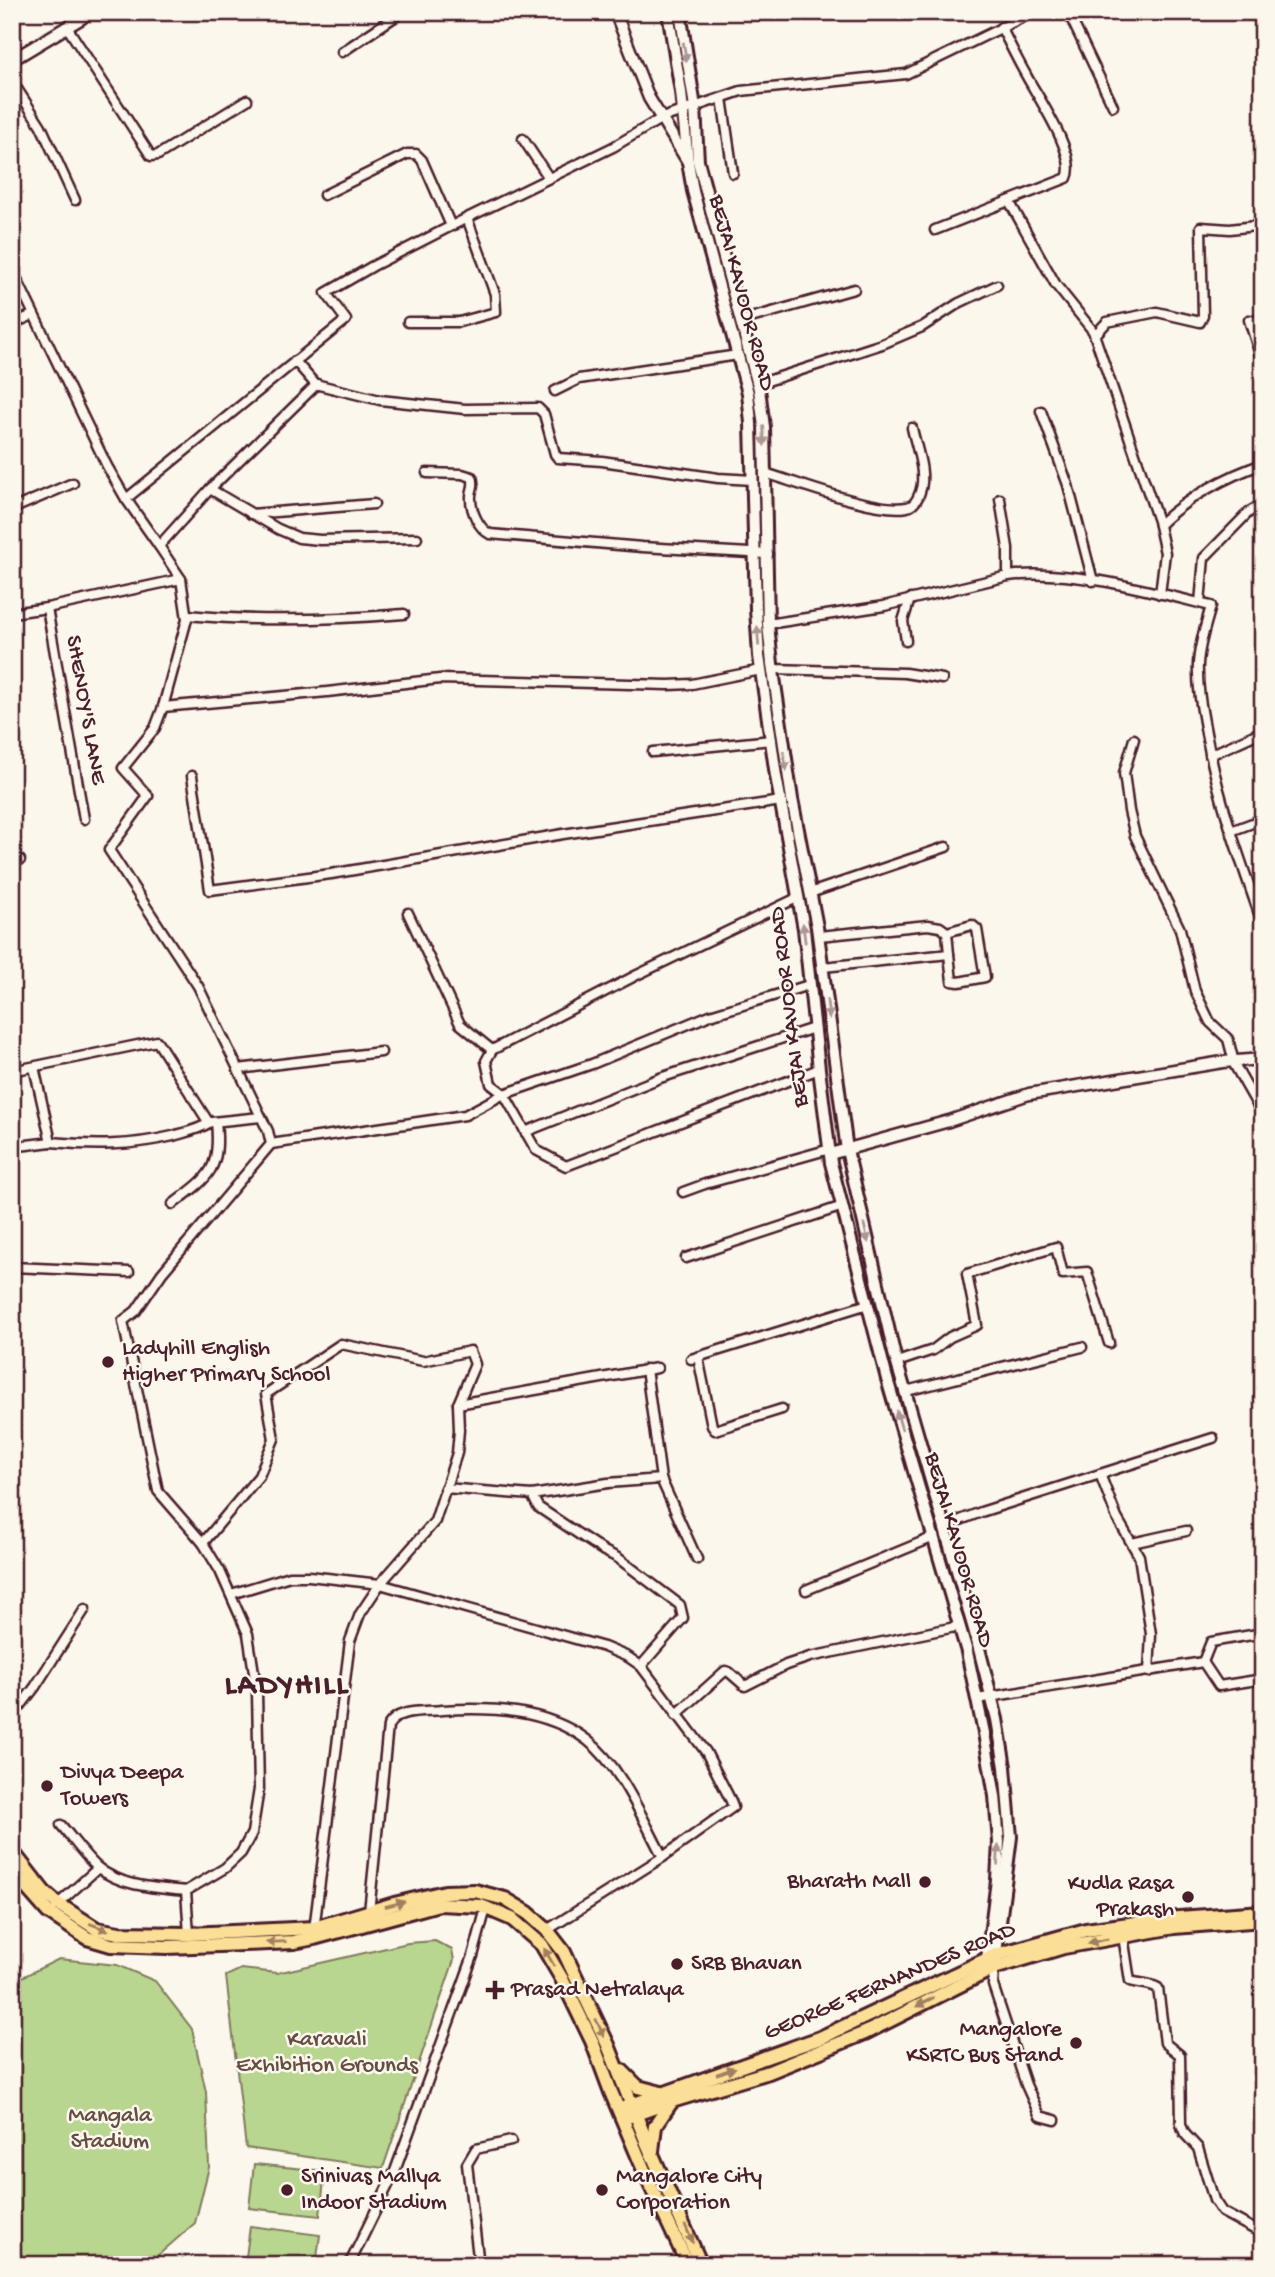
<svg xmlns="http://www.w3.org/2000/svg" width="1275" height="2277" viewBox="0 0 1275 2277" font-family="'Gochi Hand',sans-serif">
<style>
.green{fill:#b8d68f;stroke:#817a5d;stroke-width:2}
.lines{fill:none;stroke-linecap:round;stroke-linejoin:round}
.minor-casing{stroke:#4a1f2b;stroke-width:13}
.tertiary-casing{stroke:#4a1f2b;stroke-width:15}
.secondary-casing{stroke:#4a1f2b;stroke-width:16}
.primary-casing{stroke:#4a1f2b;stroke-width:18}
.minor{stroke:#fbf7ec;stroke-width:8}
.tertiary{stroke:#fbf7ec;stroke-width:10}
.secondary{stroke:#fbf7ec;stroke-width:10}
.primary{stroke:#fbdf96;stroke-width:12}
.oneway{fill:#ab9695}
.oneway2{fill:#a27f60}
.poi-dot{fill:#4a1f2b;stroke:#fbf7ec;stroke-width:2.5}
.labels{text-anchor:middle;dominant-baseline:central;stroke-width:5;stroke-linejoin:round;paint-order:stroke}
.street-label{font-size:23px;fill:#4a1f2b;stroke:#fbf7ec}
.poi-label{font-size:23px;fill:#4a1f2b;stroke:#fbf7ec;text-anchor:start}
.park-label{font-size:23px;fill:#664d44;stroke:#fbf7ec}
.district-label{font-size:30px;font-weight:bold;letter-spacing:2px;fill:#4a1f2b;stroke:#fbf7ec}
</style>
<rect width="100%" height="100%" fill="#fbf7ec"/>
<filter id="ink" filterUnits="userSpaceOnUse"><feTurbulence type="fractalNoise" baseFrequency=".0143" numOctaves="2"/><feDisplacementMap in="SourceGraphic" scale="14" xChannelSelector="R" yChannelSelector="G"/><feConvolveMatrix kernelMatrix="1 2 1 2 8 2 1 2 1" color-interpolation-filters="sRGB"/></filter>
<g filter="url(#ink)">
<g class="green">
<polygon points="435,1941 452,1950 454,1960 383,2168 246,2148 226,1976 241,1969 277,1973 408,1943"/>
<polygon points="59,1959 117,1965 155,1981 192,2029 206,2092 209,2167 195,2223 155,2258 137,2265 38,2265 25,2258 12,2247 12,1984 16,1980"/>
<polygon points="254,2164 325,2171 320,2216 249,2208"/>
<polygon points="250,2226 320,2235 316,2265 245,2265"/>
</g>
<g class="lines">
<defs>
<g id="minor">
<polyline points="1068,12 1113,106"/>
<polyline points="67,27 151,156 158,155 247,100"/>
<polyline points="342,52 402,12"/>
<polyline points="12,81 41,126 75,200"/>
<polyline points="722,98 733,173"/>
<polyline points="523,139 549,178"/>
<polyline points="324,195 407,154 416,154 422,160 451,226"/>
<polyline points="1009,201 1056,285 1093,331 1158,521 1165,553 1160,594"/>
<path d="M935,230L1067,178C1078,155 1037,96 1026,75C1017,59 1009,43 1001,27"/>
<polyline points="12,269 107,466 126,499 346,320 326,293 373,266 467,218 613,147 662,118 741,91 906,74 1034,12"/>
<polyline points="740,321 854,289"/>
<polyline points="408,322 459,322 496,312 495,294 467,218"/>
<polyline points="1263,322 1249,320 1263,364"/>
<polyline points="12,324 33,315"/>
<polyline points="1095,335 1107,322 1157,312 1200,322 1203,316 1201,227 1230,229 1263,225"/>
<polyline points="295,361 315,384 380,400 465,409 538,408 544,414 555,454 558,458 602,461 718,478 753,480"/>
<polyline points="758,384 882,344 922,327 959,303 997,285"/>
<polyline points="555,391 579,379 738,355"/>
<polyline points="1041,411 1068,485 1093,581"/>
<path d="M427,473L462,474L472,477C476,486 470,490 471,499C471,511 479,529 490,534L642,547L768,554"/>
<path d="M765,473C798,483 876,513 907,507C914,506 918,498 920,492C927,474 916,447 912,428"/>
<polyline points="210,489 317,384"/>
<polyline points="126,499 159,546"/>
<polyline points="1000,499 1008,548 1008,576"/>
<polyline points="12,509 73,483"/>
<polyline points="251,514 374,504"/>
<path d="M1159,525C1186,498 1227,476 1263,464"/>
<polyline points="181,579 159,546 210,489 278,529 299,538 320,540 417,538"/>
<polyline points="1200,603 1204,558 1249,512 1263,504"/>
<polyline points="47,608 84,819"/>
<polyline points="12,613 47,608 181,579 187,619 163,707 155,728 123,768 148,796 109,850 198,986 268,1131 271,1144 162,1273 136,1311 123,1321 158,1491 203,1543 220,1571 248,1634 257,1692 259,1789 252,1833 241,1853 225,1868 186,1891 189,1934"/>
<path d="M187,615C260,622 331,620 404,614"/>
<path d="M768,624L884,606L1008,576C1068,568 1151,591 1211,606C1206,625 1199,644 1198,664C1197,687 1202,711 1206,733C1218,799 1241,862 1263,925"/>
<polyline points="906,641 903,621 910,599"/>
<polyline points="773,665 775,669 905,673 942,679"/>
<polyline points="163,707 327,692 440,679 668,685 692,684 761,670"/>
<polyline points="1134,739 1124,773 1129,811 1135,836 1180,929 1195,991 1210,1022 1228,1039 1235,1066 1263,1115"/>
<polyline points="653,752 772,740"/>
<polyline points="1210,755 1263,731"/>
<polyline points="192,776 210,890 331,874 563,834 781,801"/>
<polyline points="1231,831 1263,819"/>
<polyline points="12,862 20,860"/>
<polyline points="810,893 946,847"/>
<polyline points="799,897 637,975 492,1050 486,1061 491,1084 504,1094 536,1150 566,1166 819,1069"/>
<polyline points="408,913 460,1024 492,1050"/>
<polyline points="947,932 949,954"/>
<polyline points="819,936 928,925 940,927 947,932 972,925 977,929 985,977 959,982 952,981 949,954 823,967"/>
<polyline points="238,1069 381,1052"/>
<path d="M12,1071L157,1041L209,1123C198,1130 186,1132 173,1136C130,1146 94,1146 51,1142L34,1067"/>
<polyline points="212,1122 261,1117"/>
<polyline points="525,1132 660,1078 814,1028"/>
<polyline points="271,1144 465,1115 504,1094 592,1064 710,1015 809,985"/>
<polyline points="12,1153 19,1146 51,1142"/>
<polyline points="683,1192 705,1184 830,1149"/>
<path d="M173,1204C209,1177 221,1170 216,1122"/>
<polyline points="686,1258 843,1206"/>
<polyline points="12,1267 129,1272"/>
<polyline points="698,1357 712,1426 715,1430 782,1409"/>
<polyline points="691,1359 868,1304"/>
<polyline points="897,1362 933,1350 950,1337 977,1325 967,1274 1056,1247 1063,1274 1087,1272 1109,1343"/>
<polyline points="646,1369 661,1479 697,1559"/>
<polyline points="906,1391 1082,1347"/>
<polyline points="458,1404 657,1368"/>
<polyline points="1100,1474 1117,1518 1139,1556 1151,1634 1149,1672"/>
<polyline points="445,1488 532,1495 608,1483 661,1479"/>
<polyline points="532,1495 538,1507 604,1551 618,1558 680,1605 683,1618 641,1666"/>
<polyline points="945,1526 981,1512 1213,1438"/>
<polyline points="203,1543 259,1476 274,1439 266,1394 341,1344 423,1361 470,1351 475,1364 458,1404 459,1430 457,1453 435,1521 380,1584 360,1614 350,1641 314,1930"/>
<polyline points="1132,1543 1186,1531"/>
<polyline points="806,1590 934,1537"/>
<polyline points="231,1594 290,1576 309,1576 380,1584 604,1647 628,1657 641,1666 706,1752 731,1801 733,1807 663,1857 547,1930"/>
<polyline points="1203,1662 1211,1642 1263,1633"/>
<polyline points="977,1699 1203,1662 1219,1686 1263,1679"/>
<polyline points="676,1715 725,1671 729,1672 745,1686 786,1665 810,1657 960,1626"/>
<polyline points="12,1717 35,1687 85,1609"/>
<path d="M61,1825C73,1839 84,1855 97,1867C121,1887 157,1888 186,1891"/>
<polyline points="56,1906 98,1868"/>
<path d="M369,1912L388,1726C398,1708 424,1712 442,1710C491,1707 546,1709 587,1740C621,1766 643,1820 663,1857"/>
<path d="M1123,1936L1130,1981C1140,1984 1149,1983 1158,1988L1165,2043L1180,2055L1181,2125L1185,2134L1198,2148L1214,2200L1222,2212L1263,2234"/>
<polyline points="994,1968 993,1985 1026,2085 1040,2116 1055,2120"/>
<polyline points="349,2265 395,2171 473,1956 486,1908"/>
<polyline points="479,2265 467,2164 476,2149 511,2141"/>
</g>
<g id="tertiary">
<polyline points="615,12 649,98 688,162"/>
<polyline points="12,60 82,18 87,12"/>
<polyline points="830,1154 949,1121 1029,1094 1223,1062 1263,1059"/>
</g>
<g id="secondary">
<polyline points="668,12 681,92 688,162 693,191 748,393 751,423 756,609 759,656 776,776 804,929 819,1069 831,1163 887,1379 967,1652 984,1733 995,1796 999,1842 997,1880 986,1967"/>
<polyline points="680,12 695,107 698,161 759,389 764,427 768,624 772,664 792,799 817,927 847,1150 894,1353 974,1629 997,1719 1005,1767 1011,1837 995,1961"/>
</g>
<g id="primary">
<polyline points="12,1851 44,1892 58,1904 97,1929 119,1933 189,1934 314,1928 394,1904 445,1892 475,1891 505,1899 528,1913 547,1930 564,1952 608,2045 647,2143 701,2265"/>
<polyline points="12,1871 48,1912 87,1938 111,1945 167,1947 294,1942 314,1938 439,1904 481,1906 486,1908 512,1919 542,1945 562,1979 592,2041 611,2092 649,2182 688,2265"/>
<polyline points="621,2070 638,2087 661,2093"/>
<polyline points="626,2107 820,2038 996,1955 1086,1930 1165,1919 1263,1912"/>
<polyline points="630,2116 672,2101 769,2072 865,2033 994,1968 1064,1947 1174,1927 1263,1920"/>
<polyline points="652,2151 655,2126 672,2101"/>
</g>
</defs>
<use href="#minor" class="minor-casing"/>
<use href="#tertiary" class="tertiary-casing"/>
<use href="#secondary" class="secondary-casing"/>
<use href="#primary" class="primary-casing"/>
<use href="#minor" class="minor"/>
<use href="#tertiary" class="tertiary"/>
<use href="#secondary" class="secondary"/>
<use href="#primary" class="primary"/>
</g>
<defs><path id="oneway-solid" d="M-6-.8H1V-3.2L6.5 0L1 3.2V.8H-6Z" transform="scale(1.75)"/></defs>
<g class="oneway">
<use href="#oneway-solid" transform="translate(685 52) rotate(80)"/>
<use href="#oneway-solid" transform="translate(764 436) rotate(88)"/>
<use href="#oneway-solid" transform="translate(758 636) rotate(-94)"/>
<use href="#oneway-solid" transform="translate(785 761) rotate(81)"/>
<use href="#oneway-solid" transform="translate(804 933) rotate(-97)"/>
<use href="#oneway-solid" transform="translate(828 1009) rotate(83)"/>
<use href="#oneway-solid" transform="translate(866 1233) rotate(77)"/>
<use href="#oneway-solid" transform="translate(899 1420) rotate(-106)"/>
<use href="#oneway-solid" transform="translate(998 1855) rotate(-87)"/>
</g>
<g class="oneway2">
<use href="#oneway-solid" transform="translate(395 1904) rotate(-15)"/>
<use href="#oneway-solid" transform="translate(99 1927) rotate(20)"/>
<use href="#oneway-solid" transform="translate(1098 1941) rotate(169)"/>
<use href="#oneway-solid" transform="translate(276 1942) rotate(178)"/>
<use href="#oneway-solid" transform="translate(549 1957) rotate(-120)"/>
<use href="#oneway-solid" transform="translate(925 2002) rotate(153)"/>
<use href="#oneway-solid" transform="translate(600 2028) rotate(65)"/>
<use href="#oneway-solid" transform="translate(726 2071) rotate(-19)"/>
<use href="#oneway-solid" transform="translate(689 2234) rotate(67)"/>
</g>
</g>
<g class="poi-dot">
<circle cx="108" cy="1362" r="7"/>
<circle cx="47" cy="1786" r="7"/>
<circle cx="925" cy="1882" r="7"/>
<circle cx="1188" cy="1897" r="7"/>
<circle cx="677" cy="1964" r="7"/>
<path d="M491.5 1979.5h7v7h7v7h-7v7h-7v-7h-7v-7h7z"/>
<circle cx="1076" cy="2043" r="7"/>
<circle cx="287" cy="2190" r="7"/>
<circle cx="602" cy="2190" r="7"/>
</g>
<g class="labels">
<g class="street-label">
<text transform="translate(741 293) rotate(75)">BEJAI KAVOOR ROAD</text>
<text transform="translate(85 710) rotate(80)">SHENOY'S LANE</text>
<text transform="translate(790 1007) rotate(-97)">BEJAI KAVOOR ROAD</text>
<text transform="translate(958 1550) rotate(74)">BEJAI KAVOOR ROAD</text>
<text transform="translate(890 1982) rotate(-23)">GEORGE FERNANDES ROAD</text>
</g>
<g class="poi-label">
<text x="122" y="1349">Ladyhill English<tspan x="122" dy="26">Higher Primary School</tspan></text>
<text x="61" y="1773">Divya Deepa<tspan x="61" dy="26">Towers</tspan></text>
<text x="911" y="1882" text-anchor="end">Bharath Mall</text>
<text x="1174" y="1884" text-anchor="end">Kudla Rasa<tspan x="1174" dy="26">Prakash</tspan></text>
<text x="691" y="1964">SRB Bhavan</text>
<text x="511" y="1990">Prasad Netralaya</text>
<text x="1062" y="2030" text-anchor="end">Mangalore<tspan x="1062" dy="26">KSRTC Bus Stand</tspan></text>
<text x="301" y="2177">Srinivas Mallya<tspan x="301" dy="26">Indoor Stadium</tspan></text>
<text x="616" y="2177">Mangalore City<tspan x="616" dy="26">Corporation</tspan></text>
</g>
<g class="park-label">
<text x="327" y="2040">Karavali<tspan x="327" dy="26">Exhibition Grounds</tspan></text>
<text x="110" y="2116">Mangala<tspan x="110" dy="26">Stadium</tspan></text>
</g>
<g class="district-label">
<text x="287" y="1687">LADYHILL</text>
</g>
</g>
<rect width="1275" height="2277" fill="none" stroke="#fbf7ec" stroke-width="42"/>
<rect x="21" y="21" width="1233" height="2235" fill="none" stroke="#4a1f2b" stroke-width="2.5" filter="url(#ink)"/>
</svg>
